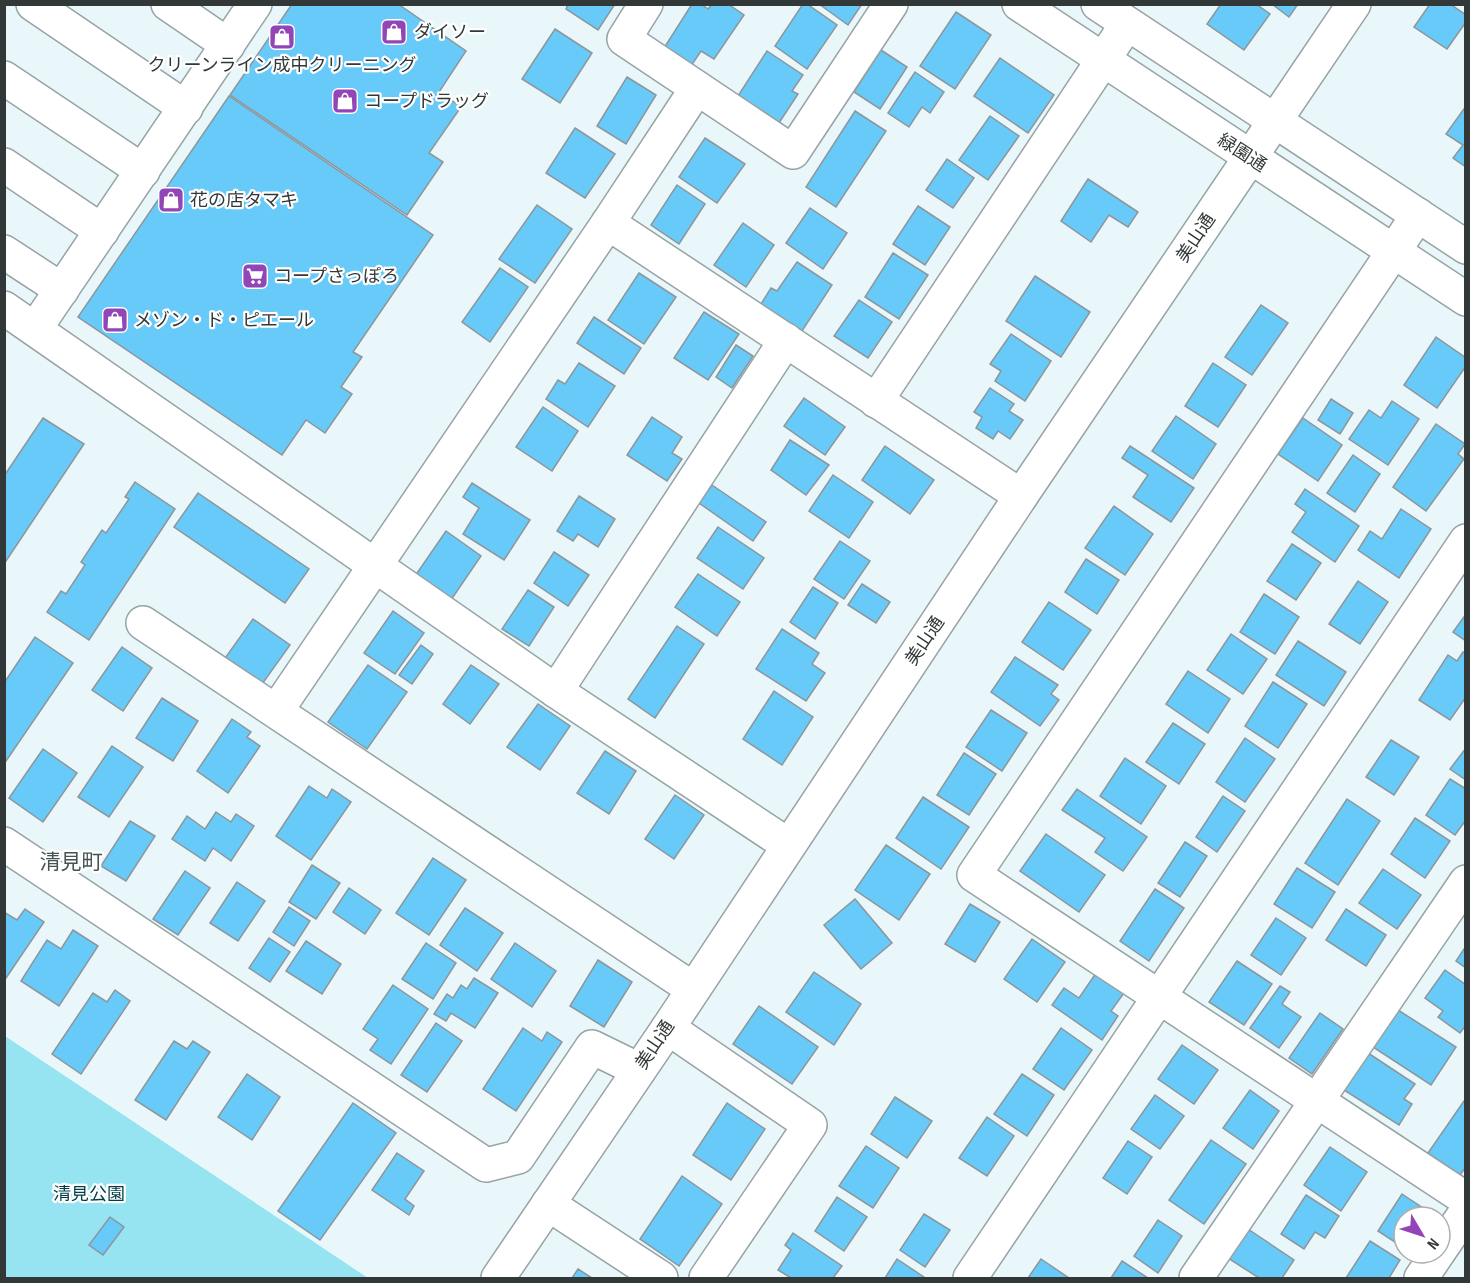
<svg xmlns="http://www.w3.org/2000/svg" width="1470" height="1283" viewBox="0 0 1470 1283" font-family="'Sofia Sans Condensed','Noto Sans JP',sans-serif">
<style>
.green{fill:#96e3f1}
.building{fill:#68caf8;stroke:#8c969b;stroke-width:1.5}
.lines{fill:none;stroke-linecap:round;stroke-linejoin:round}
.minor-casing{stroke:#97a3a5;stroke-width:36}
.minor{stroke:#fff;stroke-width:33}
.labels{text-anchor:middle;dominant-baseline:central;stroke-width:4.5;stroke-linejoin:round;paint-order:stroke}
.poi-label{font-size:18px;fill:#323738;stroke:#fff;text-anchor:start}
.street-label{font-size:18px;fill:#323738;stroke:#fff}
.park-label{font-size:18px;fill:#013e46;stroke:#fff}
.quarter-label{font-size:21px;fill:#475254;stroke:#fff}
</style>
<rect width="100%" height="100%" fill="#eaf7fa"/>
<polygon class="green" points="5,1036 368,1278 5,1278"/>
<g class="building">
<polygon points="292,4 398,4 466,51 439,92 461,107 429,153 443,162 407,215 230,95"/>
<polygon points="568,4 615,4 598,30 566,9"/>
<polygon points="692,4 701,4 708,9 712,4 728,4 744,15 714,59 701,51 691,66 664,48"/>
<polygon points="803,4 807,4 837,25 807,69 775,46"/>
<polygon points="819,4 862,4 848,25"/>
<polygon points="1221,4 1256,4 1270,14 1244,50 1207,24"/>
<polygon points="1272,4 1298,4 1289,17"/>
<polygon points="1430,4 1450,4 1466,15 1466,22 1447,49 1414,27"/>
<polygon points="956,12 991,35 955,89 920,66"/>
<polygon points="555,29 592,53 560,103 522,79"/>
<polygon points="881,50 907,67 880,109 854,92"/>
<polygon points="767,51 803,75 792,91 798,94 777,126 736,99"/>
<polygon points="1000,58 1054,95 1028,133 974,96"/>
<polygon points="915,72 944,92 930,113 922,107 909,127 888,113"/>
<polygon points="627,77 656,95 626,144 597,126"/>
<polygon points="229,96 433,235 353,352 362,357 341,387 352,394 325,433 306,420 282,455 78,317"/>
<polygon points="1466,106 1466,167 1453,158 1463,145 1446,134"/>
<polygon points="855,111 886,131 836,207 806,187"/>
<polygon points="990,116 1019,136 988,180 959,160"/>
<polygon points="575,128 615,154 585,198 546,173"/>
<polygon points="705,138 745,164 717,203 679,177"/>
<polygon points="947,159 974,178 953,208 926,190"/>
<polygon points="1088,179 1138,212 1128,227 1109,215 1091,242 1061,221"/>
<polygon points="677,185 705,204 679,244 651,225"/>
<polygon points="537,205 572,229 535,283 499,259"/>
<polygon points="918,206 950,227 925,265 893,244"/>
<polygon points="810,208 847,233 823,269 786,243"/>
<polygon points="743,223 774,245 746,287 714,265"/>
<polygon points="893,253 928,275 899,319 865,297"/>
<polygon points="797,262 832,285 802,331 761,304 771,288 777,291"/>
<polygon points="500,268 528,287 490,342 462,322"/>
<polygon points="639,273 676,297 644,344 608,320"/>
<polygon points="1035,276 1090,312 1061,357 1006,321"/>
<polygon points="859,300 892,322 868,358 834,336"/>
<polygon points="1261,305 1288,323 1252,375 1225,357"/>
<polygon points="704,312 739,334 708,380 674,358"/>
<polygon points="594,317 641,348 624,374 577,343"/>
<polygon points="1011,334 1051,361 1025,401 995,381 1001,371 990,364"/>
<polygon points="1436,337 1466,358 1466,366 1437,408 1404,385"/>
<polygon points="736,345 753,356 732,388 716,377"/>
<polygon points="579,363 615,386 588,427 546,399 558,380 565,384"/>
<polygon points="1213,363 1246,385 1218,427 1185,406"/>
<polygon points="990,388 1014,404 1009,411 1023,420 1010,439 998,431 993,439 976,428 982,417 974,412"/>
<polygon points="804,398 845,427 825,455 784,426"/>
<polygon points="1331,399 1353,413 1340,434 1318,420"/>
<polygon points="1392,401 1419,419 1388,465 1349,439 1369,410 1381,418"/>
<polygon points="543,407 578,431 552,471 516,447"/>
<polygon points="1176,416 1216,444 1193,479 1152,451"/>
<polygon points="652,417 682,437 672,453 682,459 667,481 627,455"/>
<polygon points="43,418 84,444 4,564 4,476"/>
<polygon points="1303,418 1342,445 1318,481 1278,454"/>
<polygon points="1436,424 1465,444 1458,454 1464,459 1426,511 1393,487"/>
<polygon points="790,440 829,465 806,495 771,470"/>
<polygon points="885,446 934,480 910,514 862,480"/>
<polygon points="1130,446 1194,488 1171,522 1133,497 1148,475 1122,458"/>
<polygon points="1353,455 1380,474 1355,512 1327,493"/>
<polygon points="833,475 873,502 849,538 809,511"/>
<polygon points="135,482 175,509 89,640 47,612 61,591 66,594 85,565 81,562 102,530 106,533 129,499 125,497"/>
<polygon points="472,483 530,520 504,560 463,534 479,508 463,497"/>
<polygon points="712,485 766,522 753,541 699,503"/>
<polygon points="1305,489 1359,526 1335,562 1292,532 1306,512 1295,504"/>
<polygon points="198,493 309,569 285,603 174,527"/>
<polygon points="579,496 615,519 598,547 578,534 573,541 557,531"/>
<polygon points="1114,506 1153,534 1125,575 1085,548"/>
<polygon points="1401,509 1431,529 1399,578 1358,550 1370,531 1382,539"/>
<polygon points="718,527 764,558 743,589 697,558"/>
<polygon points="446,531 481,556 451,600 415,576"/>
<polygon points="840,541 870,561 844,599 814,579"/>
<polygon points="1292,544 1321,563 1296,600 1267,581"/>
<polygon points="554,552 589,575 568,606 534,583"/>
<polygon points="1086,559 1119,580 1097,614 1065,592"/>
<polygon points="698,574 740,602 717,636 675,607"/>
<polygon points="1358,581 1388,602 1360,644 1329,624"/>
<polygon points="862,584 890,602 876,623 848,605"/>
<polygon points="813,587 838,603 815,639 790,622"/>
<polygon points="528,590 554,607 529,646 502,629"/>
<polygon points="1264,594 1299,617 1275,654 1240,632"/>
<polygon points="1049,602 1091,630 1063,670 1022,642"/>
<polygon points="393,611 424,633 395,674 364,653"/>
<polygon points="1466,614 1466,641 1453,632"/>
<polygon points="253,619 290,645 260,687 223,661"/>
<polygon points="677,626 704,644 655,718 628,699"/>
<polygon points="782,629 819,653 812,664 825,673 806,701 756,669"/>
<polygon points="1231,634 1267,659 1243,694 1207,670"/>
<polygon points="35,637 73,663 4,764 4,683"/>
<polygon points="1298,641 1346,672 1324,706 1276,675"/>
<polygon points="421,645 433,654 412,684 399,675"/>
<polygon points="122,647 152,668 123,711 92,690"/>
<polygon points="1463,652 1466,653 1466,697 1450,720 1419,700 1448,655 1457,661"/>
<polygon points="1015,657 1058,685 1051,694 1059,700 1040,726 991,692"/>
<polygon points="368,665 407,692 367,749 328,722"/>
<polygon points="471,665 499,684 470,724 443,704"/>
<polygon points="1188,671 1230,699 1208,733 1166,704"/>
<polygon points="1273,682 1307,704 1278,748 1245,726"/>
<polygon points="774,691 813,717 782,765 743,739"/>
<polygon points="162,698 198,721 173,761 136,738"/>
<polygon points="538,704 570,726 540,770 507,747"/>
<polygon points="991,710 1027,733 1002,771 966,747"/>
<polygon points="232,719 251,732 247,737 260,746 228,793 197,771"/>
<polygon points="1173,723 1205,744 1179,784 1146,762"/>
<polygon points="1245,738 1275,759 1245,802 1216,782"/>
<polygon points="1391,740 1419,757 1394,795 1366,777"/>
<polygon points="112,746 143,767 109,817 78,797"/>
<polygon points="1466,748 1466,780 1450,769"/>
<polygon points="43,749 77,773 43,822 9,798"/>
<polygon points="605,751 636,771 609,814 577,793"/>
<polygon points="964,753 996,774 969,815 937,795"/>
<polygon points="1125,758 1166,786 1141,824 1100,796"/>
<polygon points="1450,779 1466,789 1466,820 1455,835 1426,815"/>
<polygon points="309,786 327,798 332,789 351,802 311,860 276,836"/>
<polygon points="1077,789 1147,837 1123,871 1095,852 1105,838 1062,810"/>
<polygon points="675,795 704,815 674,859 645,839"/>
<polygon points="1223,796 1245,811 1217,852 1196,837"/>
<polygon points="923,797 969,827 941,869 896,838"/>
<polygon points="1347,799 1380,821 1338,885 1305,863"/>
<polygon points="216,812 231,822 236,814 254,826 231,861 213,848 205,861 172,839 187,816 205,829"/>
<polygon points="1415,818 1450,841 1425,878 1391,854"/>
<polygon points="130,821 155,836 126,881 101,866"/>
<polygon points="1046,834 1105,875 1079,912 1020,871"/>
<polygon points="1185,842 1207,856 1180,897 1158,883"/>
<polygon points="886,845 930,874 899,920 855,890"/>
<polygon points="433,858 466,880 429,935 396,913"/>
<polygon points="312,865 340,883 316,919 289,902"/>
<polygon points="1297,868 1335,892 1312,928 1274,904"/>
<polygon points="1383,869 1421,895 1397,929 1359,903"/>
<polygon points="185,871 210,888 178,935 153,919"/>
<polygon points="237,882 265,901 238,941 210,923"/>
<polygon points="349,888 381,910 365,934 333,912"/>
<polygon points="1155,889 1184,908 1149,961 1120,941"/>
<polygon points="855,899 892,943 861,969 824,925"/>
<polygon points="970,904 1000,922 975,962 945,944"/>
<polygon points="289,907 310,921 294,946 273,932"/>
<polygon points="465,908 503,933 477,971 440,945"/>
<polygon points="25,909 44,922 4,981 4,912 17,920"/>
<polygon points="1346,909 1386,935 1366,966 1326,940"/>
<polygon points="1276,918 1306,938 1281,975 1251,955"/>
<polygon points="73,930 98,946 59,1006 21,981 47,940 61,949"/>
<polygon points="269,938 290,952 270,982 249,968"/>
<polygon points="1032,939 1065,962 1037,1002 1004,979"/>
<polygon points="306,941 341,964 322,994 286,971"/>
<polygon points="426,943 456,963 433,999 402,979"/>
<polygon points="515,943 556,971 532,1007 491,979"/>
<polygon points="1466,946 1466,968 1456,961"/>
<polygon points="598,960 632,982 604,1027 570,1006"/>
<polygon points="1237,961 1272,984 1244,1025 1209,1002"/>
<polygon points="1445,970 1466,985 1466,1025 1460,1033 1438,1017 1443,1011 1425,998"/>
<polygon points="814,972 861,1004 834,1045 786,1012"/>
<polygon points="1096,973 1124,993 1111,1011 1118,1016 1102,1040 1052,1005 1064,988 1079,998"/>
<polygon points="474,978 498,993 475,1028 451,1013 446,1021 434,1014 447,994 453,998 461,985 467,989"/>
<polygon points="393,985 428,1009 391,1064 370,1050 378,1039 363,1029"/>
<polygon points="1280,986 1290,992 1282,1004 1301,1017 1279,1048 1250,1028"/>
<polygon points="115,990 130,1001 81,1074 52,1054 93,993 107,1002"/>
<polygon points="759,1006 818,1047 792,1084 733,1044"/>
<polygon points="1398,1010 1456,1047 1431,1085 1373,1047"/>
<polygon points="1320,1013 1343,1029 1312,1074 1289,1058"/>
<polygon points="436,1023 462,1041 427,1092 401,1075"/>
<polygon points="523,1028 542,1041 547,1032 562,1042 516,1111 483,1089"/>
<polygon points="1061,1028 1092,1050 1064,1090 1033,1069"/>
<polygon points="174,1041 187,1049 193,1041 210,1052 166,1120 135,1100"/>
<polygon points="1182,1045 1218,1070 1194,1104 1158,1079"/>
<polygon points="1368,1053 1415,1084 1404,1099 1412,1104 1399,1125 1344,1090"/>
<polygon points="247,1074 280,1097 252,1140 218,1117"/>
<polygon points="1022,1074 1054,1095 1027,1136 994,1114"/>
<polygon points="1250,1090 1279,1111 1253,1149 1223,1128"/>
<polygon points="1155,1095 1184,1116 1160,1149 1131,1129"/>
<polygon points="895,1097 932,1121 907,1158 871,1134"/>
<polygon points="1464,1101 1466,1102 1466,1167 1460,1175 1428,1153"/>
<polygon points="353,1103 396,1133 320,1240 278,1211"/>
<polygon points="727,1103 765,1129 731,1180 693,1155"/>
<polygon points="987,1117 1014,1136 987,1176 959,1158"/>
<polygon points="1211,1140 1246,1164 1204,1224 1169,1200"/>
<polygon points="1128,1141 1152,1157 1127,1194 1103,1178"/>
<polygon points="866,1146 899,1168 873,1208 839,1186"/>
<polygon points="1330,1147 1367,1172 1341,1211 1304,1185"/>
<polygon points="397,1153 424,1171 405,1199 414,1206 409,1215 372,1190"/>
<polygon points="682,1176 722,1204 679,1266 640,1239"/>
<polygon points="1402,1194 1426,1210 1421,1217 1404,1217 1404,1242 1401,1246 1378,1231"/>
<polygon points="1306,1195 1339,1216 1325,1238 1315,1232 1304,1249 1281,1234"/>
<polygon points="837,1197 867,1217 844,1251 815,1231"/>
<polygon points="924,1214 950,1230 925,1267 900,1250"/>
<polygon points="110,1217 124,1227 103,1255 89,1245"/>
<polygon points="1158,1220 1182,1236 1158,1273 1134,1256"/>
<polygon points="1248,1229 1294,1260 1282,1278 1259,1278 1228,1258"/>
<polygon points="793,1233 842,1266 833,1278 791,1278 778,1270 791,1250 785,1245"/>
<polygon points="1370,1241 1400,1260 1389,1278 1346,1278"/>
<polygon points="897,1259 924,1277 923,1278 885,1278"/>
<polygon points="1041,1259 1069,1278 1028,1278"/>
<polygon points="1122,1261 1148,1278 1111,1278"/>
<polygon points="578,1269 592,1278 572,1278"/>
</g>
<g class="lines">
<defs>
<g id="minor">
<polyline points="33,4 186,108"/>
<polyline points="168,4 228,45"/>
<polyline points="646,4 624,39 793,152 891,4"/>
<polyline points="1019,4 1466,299"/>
<polyline points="1098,4 1466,247"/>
<polyline points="4,78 143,171"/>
<polyline points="4,165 102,231"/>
<polyline points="1418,215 974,875 1466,1199"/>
<polyline points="608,223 1021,496"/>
<polyline points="4,252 62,290"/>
<polyline points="4,308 556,691 788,845"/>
<polyline points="35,329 255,4"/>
<polyline points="876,401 1127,24"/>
<polyline points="143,623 693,989"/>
<polyline points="556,691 786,340"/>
<polyline points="277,710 608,223 697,88"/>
<polyline points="4,844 486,1165 518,1157 592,1047 639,1070"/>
<polyline points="668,1028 810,1125 706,1278"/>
<polyline points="548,1204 661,1278"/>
<polyline points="1440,1250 1466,1212"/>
<polyline points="498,1278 668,1028 1021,496 1354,4"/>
<polyline points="970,1278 1466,541"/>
<polyline points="1196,1278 1466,882"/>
<polyline points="1421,1278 1438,1253"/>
</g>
</defs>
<use href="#minor" class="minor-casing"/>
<use href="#minor" class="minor"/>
</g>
<defs>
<symbol id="shop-square" viewBox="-11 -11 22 22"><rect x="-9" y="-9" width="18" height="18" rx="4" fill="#9245b7" stroke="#fff"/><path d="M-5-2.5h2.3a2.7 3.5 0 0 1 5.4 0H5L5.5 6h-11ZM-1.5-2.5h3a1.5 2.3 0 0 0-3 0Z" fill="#fff"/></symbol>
<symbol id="supermarket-square" viewBox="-11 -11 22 22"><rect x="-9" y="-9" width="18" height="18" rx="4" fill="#9245b7" stroke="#fff"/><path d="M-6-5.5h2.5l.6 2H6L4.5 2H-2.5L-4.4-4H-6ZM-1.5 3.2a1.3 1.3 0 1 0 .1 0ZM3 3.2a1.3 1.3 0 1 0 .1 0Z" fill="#fff"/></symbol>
</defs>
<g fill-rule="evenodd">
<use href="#shop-square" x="379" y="17" width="30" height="30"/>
<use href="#shop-square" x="267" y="22" width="30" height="30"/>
<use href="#shop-square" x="330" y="86" width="30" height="30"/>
<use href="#shop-square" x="156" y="185" width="30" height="30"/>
<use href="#supermarket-square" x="240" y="261" width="30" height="30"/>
<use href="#shop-square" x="100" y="305" width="30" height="30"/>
</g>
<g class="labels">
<g class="poi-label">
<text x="414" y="32">ダイソー</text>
<text x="282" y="65" text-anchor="middle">クリーンライン成中クリーニング</text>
<text x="364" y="101">コープドラッグ</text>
<text x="190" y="200">花の店タマキ</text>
<text x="274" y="276">コープさっぽろ</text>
<text x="134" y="320">メゾン・ド・ピエール</text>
</g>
<g class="street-label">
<text transform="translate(1242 153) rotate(33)">緑園通</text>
<text transform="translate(1196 238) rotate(-56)">美山通</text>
<text transform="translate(925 641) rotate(-56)">美山通</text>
<text transform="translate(655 1045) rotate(-56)">美山通</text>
</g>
<g class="park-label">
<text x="89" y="1194">清見公園</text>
</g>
<g class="quarter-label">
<text x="71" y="862">清見町</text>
</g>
</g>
<rect width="1470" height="1283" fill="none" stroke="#323738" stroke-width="12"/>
<g transform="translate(1422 1235) rotate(129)"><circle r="28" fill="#ffffff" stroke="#adafaf" stroke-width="1.5"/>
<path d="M0-4.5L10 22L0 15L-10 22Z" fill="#9245b7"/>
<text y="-9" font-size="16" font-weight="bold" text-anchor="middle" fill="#323738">N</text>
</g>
</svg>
